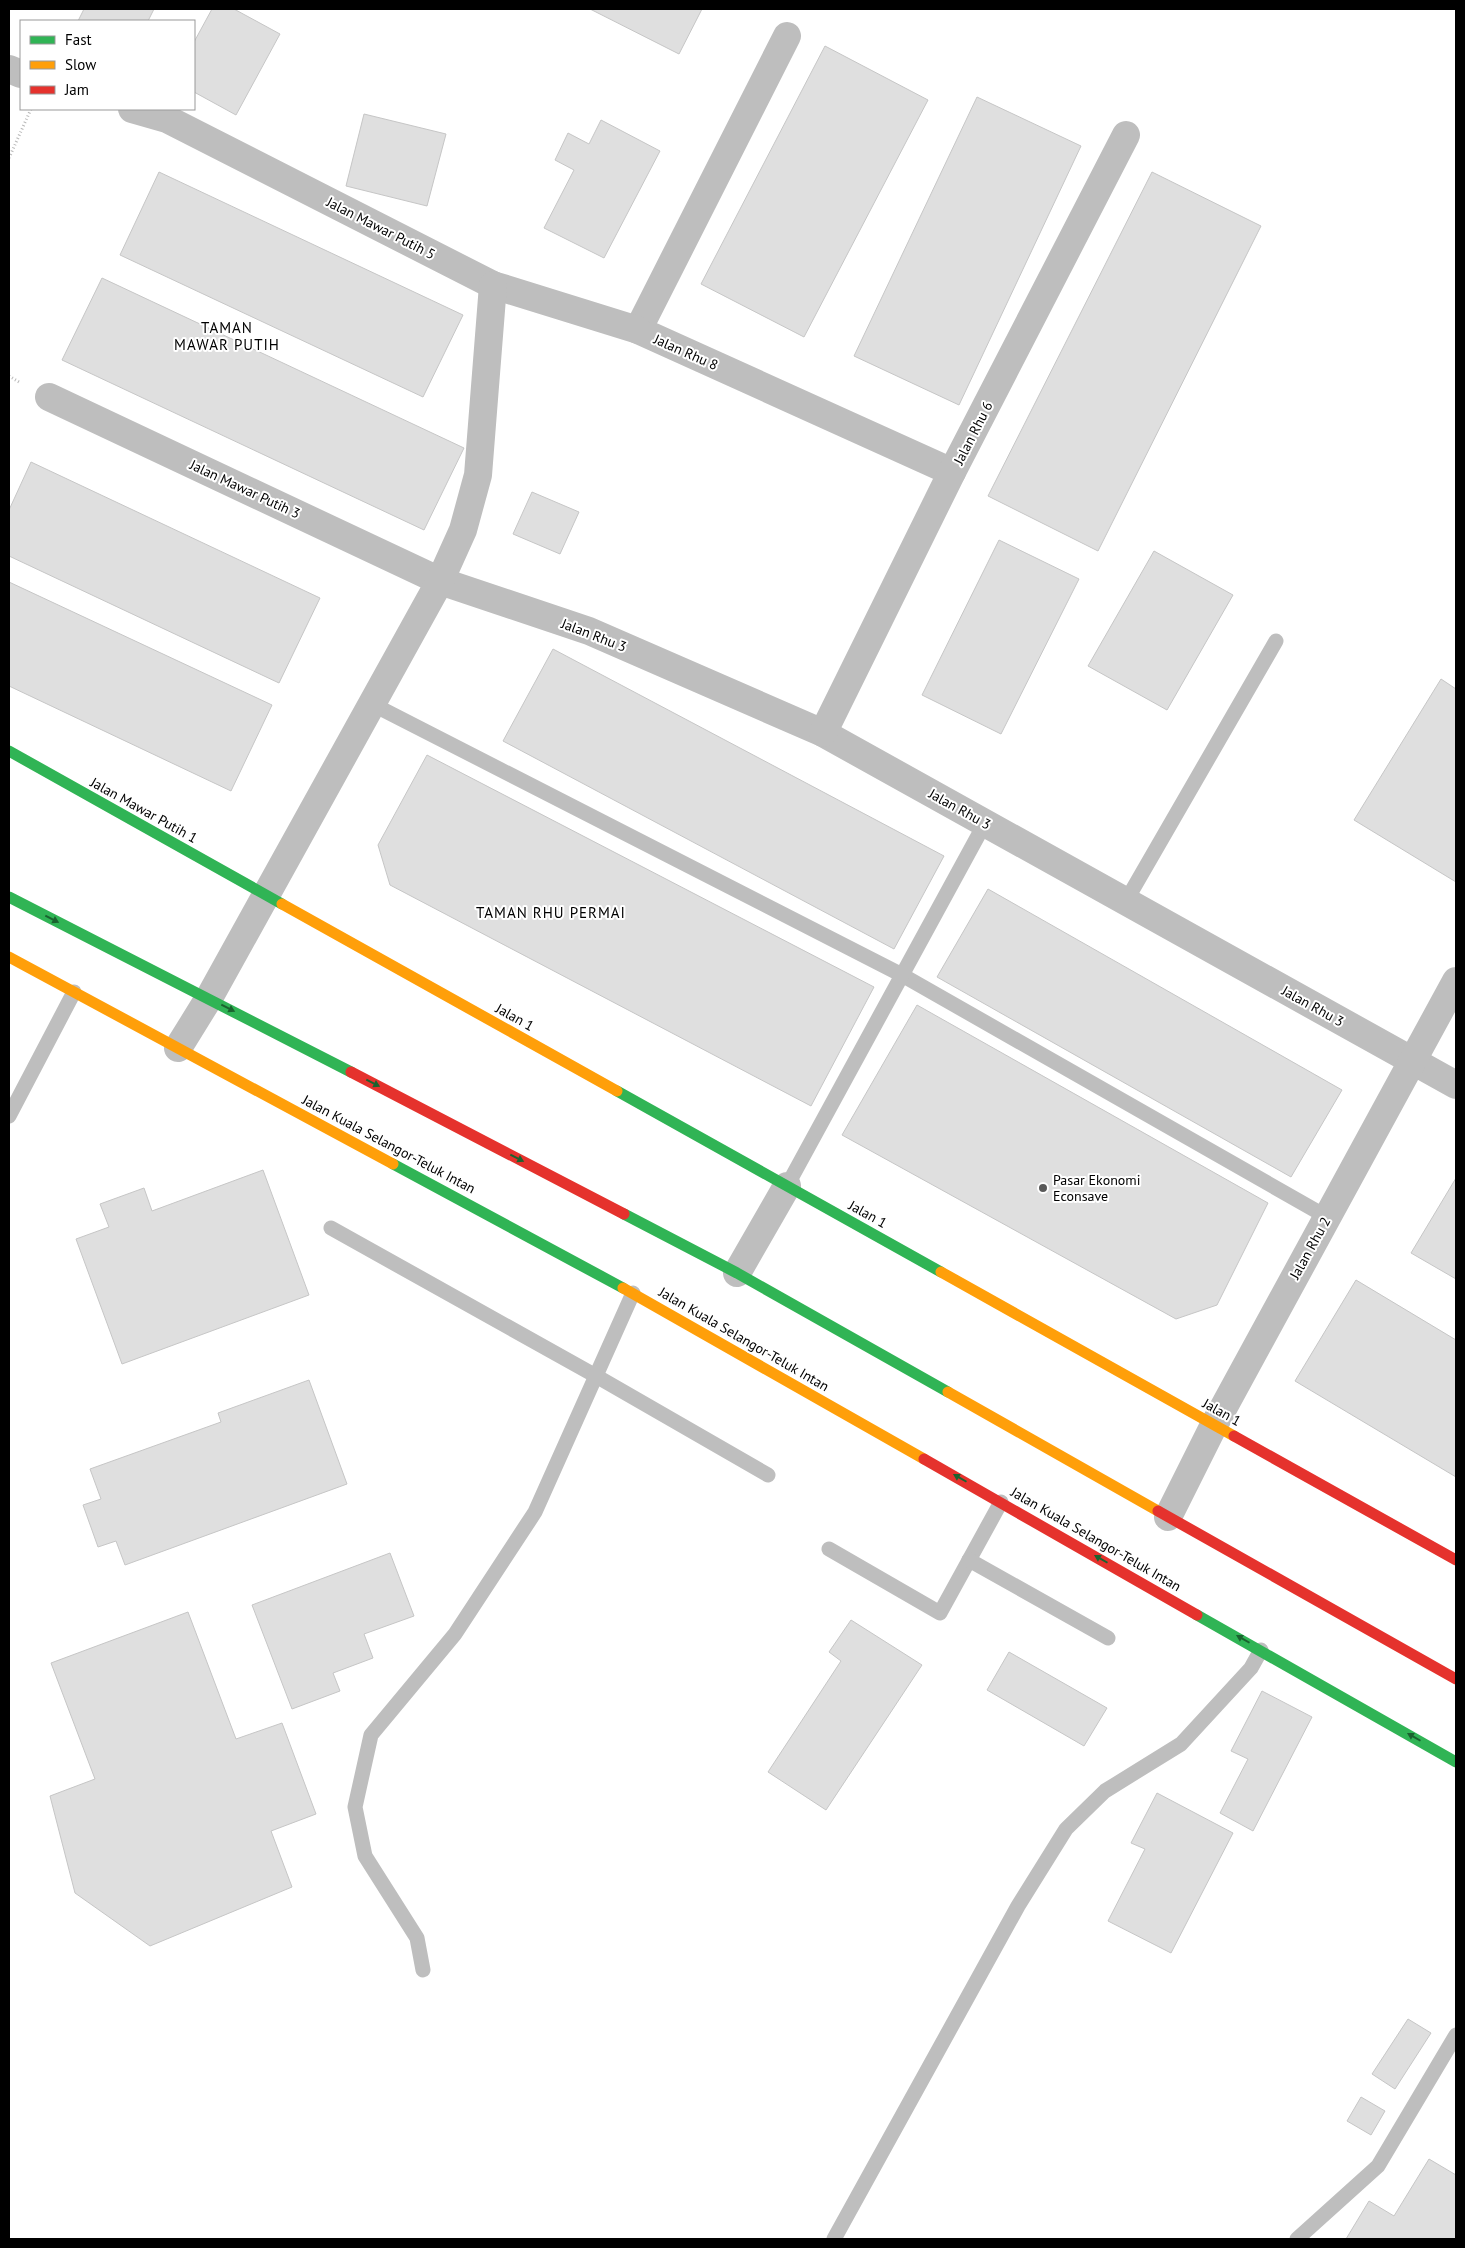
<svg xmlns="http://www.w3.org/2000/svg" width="1465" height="2248" viewBox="0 0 1465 2248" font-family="'PT Sans',sans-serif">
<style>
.building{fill:#dfdfdf;stroke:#c6c6c6}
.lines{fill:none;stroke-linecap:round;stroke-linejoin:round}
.path{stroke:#b9b9b9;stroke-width:3;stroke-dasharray:1 2.5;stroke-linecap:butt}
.lane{stroke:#bebebe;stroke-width:15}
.street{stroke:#bebebe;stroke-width:28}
.fast{stroke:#30b455;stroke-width:11}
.slow{stroke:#ff9f0a;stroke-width:11}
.jam{stroke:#e5322d;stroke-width:11}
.oneway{fill:#1a632f}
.poi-dot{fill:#595959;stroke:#fff;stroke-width:2}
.labels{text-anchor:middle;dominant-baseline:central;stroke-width:4;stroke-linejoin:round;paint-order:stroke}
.street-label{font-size:14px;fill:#000;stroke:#fff}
.poi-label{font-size:14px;fill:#000;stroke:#fff;text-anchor:start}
.neighbourhood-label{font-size:15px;letter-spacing:1px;fill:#000;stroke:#fff}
</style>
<rect width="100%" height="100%" fill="#fff"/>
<g class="building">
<polygon points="84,9 154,9 148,21 78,21"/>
<polygon points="212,9 234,9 280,34 236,115 194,92 194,42"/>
<polygon points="590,9 702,9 679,54"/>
<polygon points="825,46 928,100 804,337 701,284"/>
<polygon points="977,97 1081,146 959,405 854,356"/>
<polygon points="364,114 446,134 427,206 346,186"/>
<polygon points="601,120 660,151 604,258 544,228 574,170 555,160 568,133 589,144"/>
<polygon points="159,172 463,315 423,397 120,255"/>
<polygon points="1152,172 1261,226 1098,551 988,496"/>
<polygon points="102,278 464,448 424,530 62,360"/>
<polygon points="31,462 320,598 279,683 9,556 9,510"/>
<polygon points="532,492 579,512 560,554 513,534"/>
<polygon points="999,540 1079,579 1001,734 922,695"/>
<polygon points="1154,551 1233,595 1167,710 1088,666"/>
<polygon points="9,582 272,705 231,791 9,686"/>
<polygon points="553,649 944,856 894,949 503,741"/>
<polygon points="1441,679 1456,689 1456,882 1354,820"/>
<polygon points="427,755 874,987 811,1106 390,885 378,845"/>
<polygon points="988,889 1342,1090 1291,1177 937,977"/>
<polygon points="917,1005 1268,1203 1217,1305 1176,1319 842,1135"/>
<polygon points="263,1170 309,1295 122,1364 76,1239 109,1227 100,1204 144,1188 152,1211"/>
<polygon points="1456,1178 1456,1279 1411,1253"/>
<polygon points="1356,1280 1456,1340 1456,1477 1295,1381"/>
<polygon points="309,1380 347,1484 125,1565 116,1541 98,1547 83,1505 101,1499 90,1469 221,1422 218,1413"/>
<polygon points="390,1553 414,1616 364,1634 373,1658 333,1673 340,1691 292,1709 252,1605"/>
<polygon points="188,1612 236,1739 282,1723 316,1814 271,1831 292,1887 150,1946 75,1893 50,1796 95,1779 51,1663"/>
<polygon points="851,1620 922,1665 826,1810 768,1772 841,1661 829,1652"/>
<polygon points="1009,1652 1107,1708 1084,1746 987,1690"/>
<polygon points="1262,1691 1312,1717 1253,1831 1220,1813 1248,1759 1231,1751"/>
<polygon points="1157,1793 1233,1833 1171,1953 1108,1921 1145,1849 1131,1843"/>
<polygon points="1408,2019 1431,2033 1395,2089 1372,2074"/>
<polygon points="1361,2097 1385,2111 1371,2135 1347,2121"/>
<polygon points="1429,2159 1456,2175 1456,2239 1346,2239 1369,2201 1394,2216"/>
</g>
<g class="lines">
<g class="path">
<polyline points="9,158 31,109"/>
<polyline points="9,376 19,382"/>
</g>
<g class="lane">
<polyline points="372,704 902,975 1327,1217"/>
<polyline points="1126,901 1276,641"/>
<polyline points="9,1116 74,992"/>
<polyline points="787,1186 985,823"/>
<polyline points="331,1228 596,1376 768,1475"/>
<polyline points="829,1549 940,1613 1001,1502"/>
<polyline points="969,1560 1108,1638"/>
<polyline points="423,1970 417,1938 365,1856 355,1807 371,1735 455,1634 535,1512 633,1293"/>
<polyline points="834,2239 1018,1906 1066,1829 1105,1791 1181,1744 1251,1668 1261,1650"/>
<polyline points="1297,2239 1378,2166 1456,2035"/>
</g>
<g class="street">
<polyline points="787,36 638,330 952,472"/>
<polyline points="9,69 21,74"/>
<polyline points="132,109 167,119 493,285 638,330"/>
<polyline points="49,397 440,581 589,631 823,733 1456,1085"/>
<polyline points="823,733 952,472 1126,135"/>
<polyline points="178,1048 209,998 440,581 463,530 478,475 493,285"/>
<polyline points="737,1273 787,1186"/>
<polyline points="1168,1517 1214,1425 1456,981"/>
</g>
<g class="fast">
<polyline points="9,751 282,904"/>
<polyline points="9,897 351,1072"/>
<polyline points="617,1091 941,1272"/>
<polyline points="393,1164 623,1288"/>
<polyline points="624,1214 737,1273 948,1392"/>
<polyline points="1197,1615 1456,1762"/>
</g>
<g class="slow">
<polyline points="282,904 617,1091"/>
<polyline points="9,957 393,1164"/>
<polyline points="941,1272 1234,1436"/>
<polyline points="623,1288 924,1459"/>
<polyline points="948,1392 1158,1511"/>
</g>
<g class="jam">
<polyline points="351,1072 624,1214"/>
<polyline points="1234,1436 1456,1560"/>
<polyline points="924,1459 1197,1615"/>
<polyline points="1158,1511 1456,1679"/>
</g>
</g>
<defs><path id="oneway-solid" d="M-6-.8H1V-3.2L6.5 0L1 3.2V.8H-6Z" transform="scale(1.25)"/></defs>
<g class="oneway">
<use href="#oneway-solid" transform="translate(52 919) rotate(27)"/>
<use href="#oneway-solid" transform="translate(228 1008) rotate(27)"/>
<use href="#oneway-solid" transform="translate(373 1083) rotate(27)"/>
<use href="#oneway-solid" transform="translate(517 1158) rotate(27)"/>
<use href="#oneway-solid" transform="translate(960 1478) rotate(-150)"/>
<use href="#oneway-solid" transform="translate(1101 1559) rotate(-150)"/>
<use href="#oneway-solid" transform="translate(1243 1639) rotate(-150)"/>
<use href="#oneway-solid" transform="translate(1414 1737) rotate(-150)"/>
</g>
<circle class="poi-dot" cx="1043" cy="1188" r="5"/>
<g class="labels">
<g class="street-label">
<text transform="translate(381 228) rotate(27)">Jalan Mawar Putih 5</text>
<text transform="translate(686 352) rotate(24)">Jalan Rhu 8</text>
<text transform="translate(973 433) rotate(-63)">Jalan Rhu 6</text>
<text transform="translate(245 489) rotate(25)">Jalan Mawar Putih 3</text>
<text transform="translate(594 635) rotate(21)">Jalan Rhu 3</text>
<text transform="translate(960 809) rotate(29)">Jalan Rhu 3</text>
<text transform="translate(144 810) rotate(29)">Jalan Mawar Putih 1</text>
<text transform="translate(1313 1006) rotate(29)">Jalan Rhu 3</text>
<text transform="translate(515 1017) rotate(29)">Jalan 1</text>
<text transform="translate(389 1144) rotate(28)">Jalan Kuala Selangor-Teluk Intan</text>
<text transform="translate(868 1214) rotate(29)">Jalan 1</text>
<text transform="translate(1310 1248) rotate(-61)">Jalan Rhu 2</text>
<text transform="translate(744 1339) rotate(30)">Jalan Kuala Selangor-Teluk Intan</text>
<text transform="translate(1222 1412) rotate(29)">Jalan 1</text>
<text transform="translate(1096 1539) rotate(30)">Jalan Kuala Selangor-Teluk Intan</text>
</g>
<g class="poi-label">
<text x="1053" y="1180">Pasar Ekonomi<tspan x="1053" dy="16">Econsave</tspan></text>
</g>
<g class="neighbourhood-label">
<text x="227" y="327">TAMAN<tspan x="227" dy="17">MAWAR PUTIH</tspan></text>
<text x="551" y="912">TAMAN RHU PERMAI</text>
</g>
</g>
<rect width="1465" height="2248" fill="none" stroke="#000000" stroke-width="20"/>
<rect x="20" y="20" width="175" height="90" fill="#ffffff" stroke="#999999"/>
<rect x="30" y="36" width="25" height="8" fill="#30b455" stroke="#999999"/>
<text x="65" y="45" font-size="15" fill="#000000">Fast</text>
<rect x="30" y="61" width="25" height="8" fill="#ff9f0a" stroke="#999999"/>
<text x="65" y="70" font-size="15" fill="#000000">Slow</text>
<rect x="30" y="86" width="25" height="8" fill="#e5322d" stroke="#999999"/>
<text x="65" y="95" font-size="15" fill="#000000">Jam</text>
</svg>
